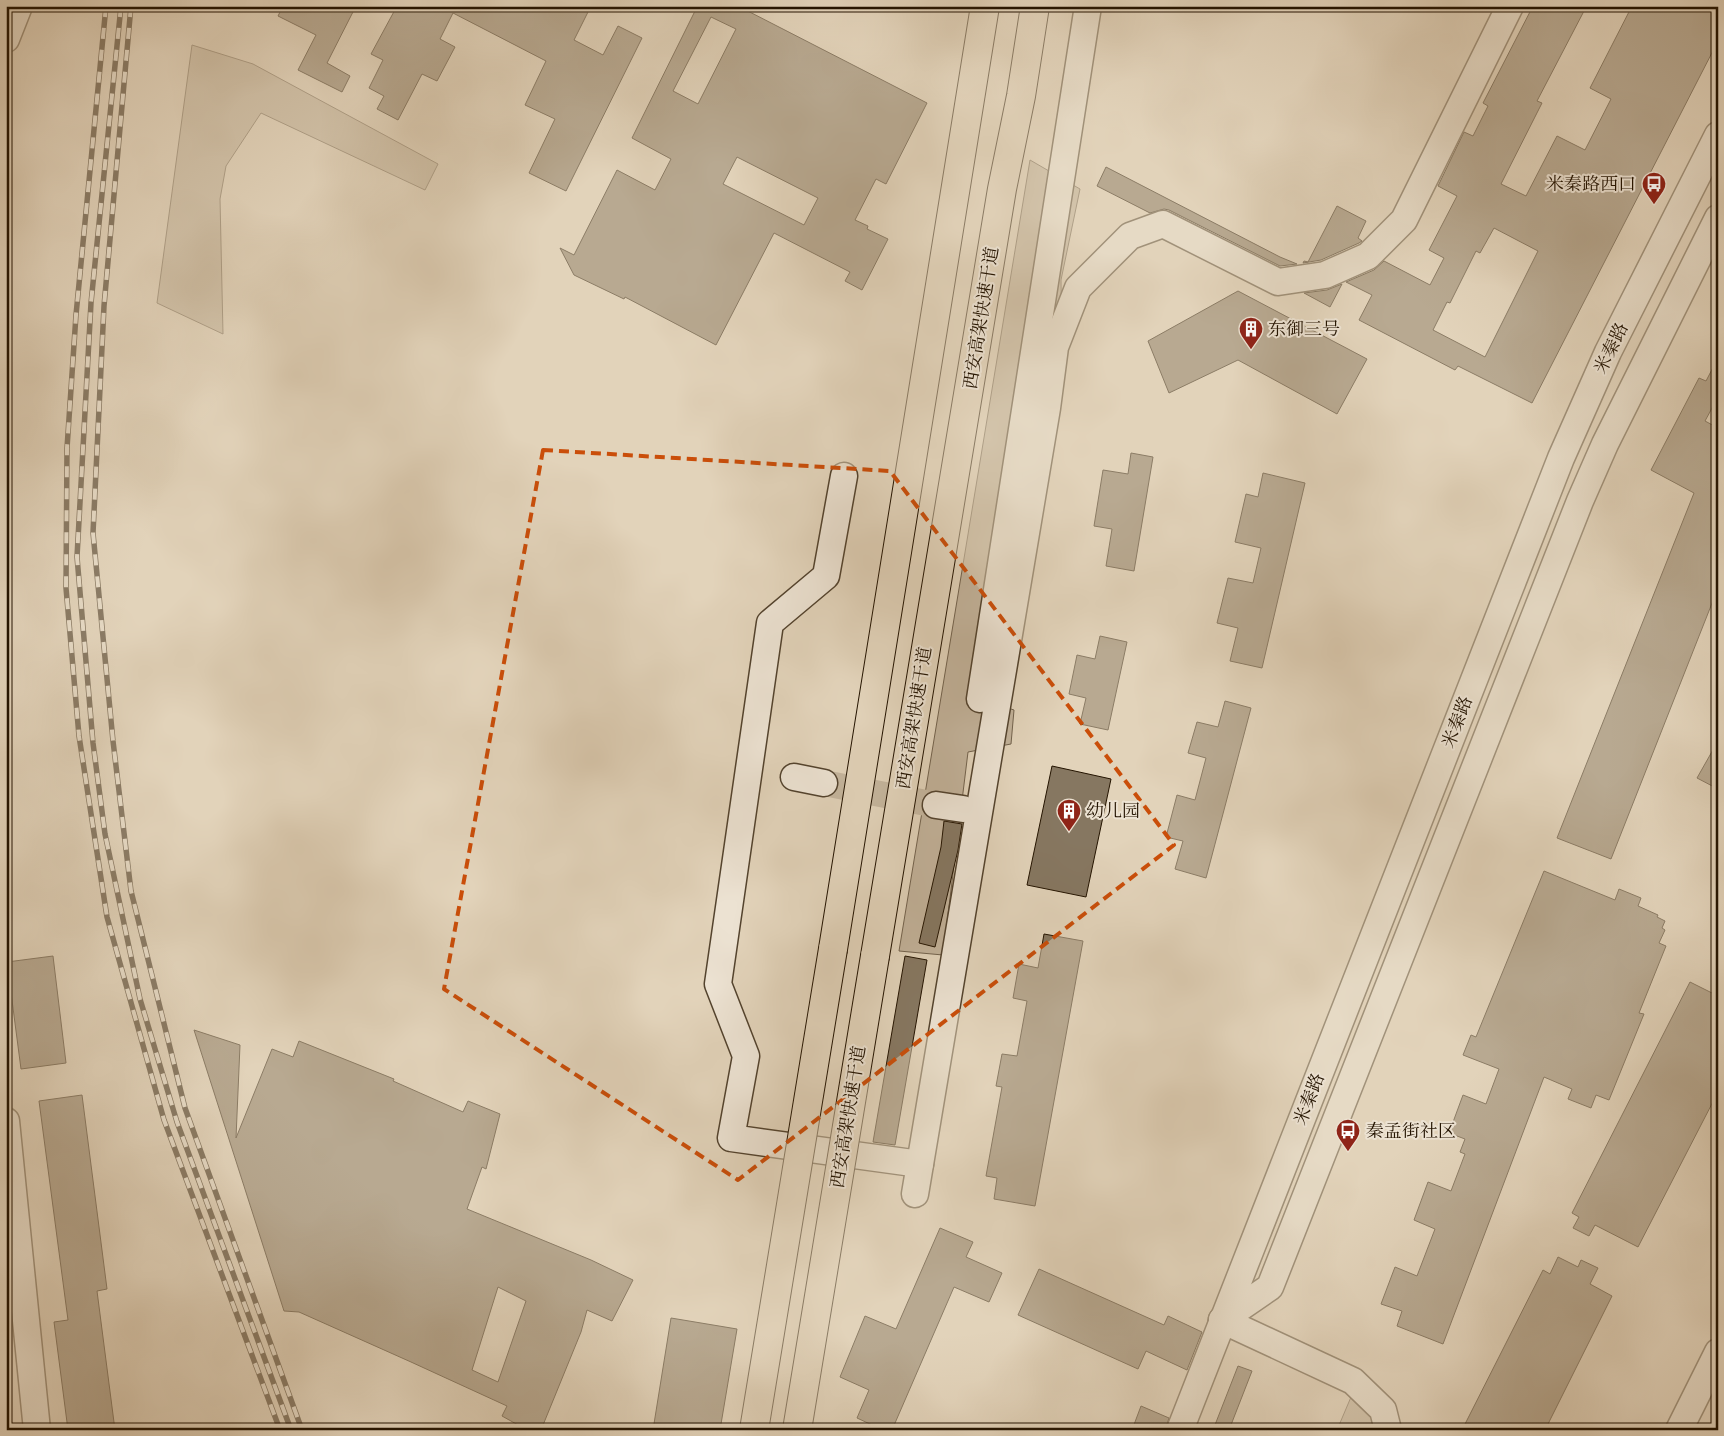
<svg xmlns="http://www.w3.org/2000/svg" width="1724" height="1436" viewBox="0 0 1724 1436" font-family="'IM FELL Great Primer','Noto Serif SC',serif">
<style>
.green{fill:#c2b29a;stroke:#72624d}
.building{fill:#867761;stroke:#231300;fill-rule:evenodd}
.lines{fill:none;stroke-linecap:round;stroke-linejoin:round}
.minor-tunnel{stroke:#c5b69e;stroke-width:26;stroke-dasharray:26 13;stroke-linecap:butt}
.minor-casing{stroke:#53432e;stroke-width:29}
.highway-casing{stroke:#231300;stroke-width:30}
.minor{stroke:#ece2d2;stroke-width:26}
.highway{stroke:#e2d3ba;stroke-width:28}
.rail-casing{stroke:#231300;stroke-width:5.5}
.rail{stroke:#ece2d2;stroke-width:4;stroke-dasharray:11;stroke-linecap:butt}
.highway-bridge-casing{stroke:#231300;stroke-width:30;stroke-linecap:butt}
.highway-bridge{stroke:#e2d3ba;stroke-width:28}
.marked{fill:none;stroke:#ca4e0a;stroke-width:4;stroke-dasharray:10 6;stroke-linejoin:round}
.labels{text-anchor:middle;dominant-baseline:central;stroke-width:4;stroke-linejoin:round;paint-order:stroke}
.poi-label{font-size:18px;fill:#231300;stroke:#ece2d2;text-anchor:start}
.street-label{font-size:18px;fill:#231300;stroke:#ece2d2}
</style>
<rect width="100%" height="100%" fill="#e2d3ba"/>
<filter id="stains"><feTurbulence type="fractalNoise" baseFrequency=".004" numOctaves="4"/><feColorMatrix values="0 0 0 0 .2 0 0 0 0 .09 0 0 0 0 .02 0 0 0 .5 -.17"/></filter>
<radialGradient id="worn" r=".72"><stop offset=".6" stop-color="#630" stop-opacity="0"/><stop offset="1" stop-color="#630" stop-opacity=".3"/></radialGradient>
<g class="green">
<polygon points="192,45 253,64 438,164 425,190 261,113 226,166 220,199 223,334 157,303"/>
<polygon points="1030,160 1080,189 1061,280 1062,358 996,704 1014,710 1011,744 968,752 943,955 899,951"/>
<polygon points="1354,1390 1376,1417 1376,1430 1337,1430"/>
</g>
<g class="building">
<polygon points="283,6 356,6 327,63 350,76 342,92 298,70 316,35 278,16"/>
<polygon points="397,6 591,6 574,40 603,55 618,26 642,38 566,191 529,173 555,119 525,105 546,61 453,13 440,39 455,47 437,81 422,74 398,120 377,109 384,96 369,88 383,60 371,54"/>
<path d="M691,6H738L927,103L886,184L876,179L855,220L868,226L867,229L888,239L862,290L845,281L850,272L774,233L716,345L625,297L624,299L574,275L560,248L574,255L617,170L655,190L671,159L632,138L696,9ZM711,17L736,29L698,104L673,91ZM737,157L818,198L804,225L723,184Z"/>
<path d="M1533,6H1575L1584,11L1537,101L1542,103L1501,184L1526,196L1557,136L1585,150L1611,99L1590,88L1632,6H1718V41L1532,403L1458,366L1455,370L1359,320L1372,295L1346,282L1374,270L1384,261L1430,285L1444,258L1429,250L1457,196L1438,186L1464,132L1473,136L1488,106L1483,103ZM1494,228L1538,251L1485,357L1433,330L1447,302L1450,303L1476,251L1480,253Z"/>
<polygon points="1106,167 1280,257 1297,264 1280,266 1169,210 1164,209 1150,213 1097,186"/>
<polygon points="1337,206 1366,221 1358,238 1362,241 1359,243 1321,260 1303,263 1304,261 1308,262"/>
<polygon points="1342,284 1330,307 1304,293 1327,290"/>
<polygon points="1238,291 1367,359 1337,414 1238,360 1169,393 1148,341"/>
<polygon points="1718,358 1718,397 1705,421 1718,428 1718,588 1611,859 1557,838 1694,493 1651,470 1699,378 1706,381"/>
<polygon points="1131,453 1153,457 1134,571 1106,566 1112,529 1094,526 1103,470 1128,474"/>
<polygon points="1263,473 1305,483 1262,668 1230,661 1238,628 1217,623 1228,578 1253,583 1261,548 1235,542 1246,494 1258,497"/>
<polygon points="1100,636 1127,642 1108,730 1080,724 1086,698 1069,694 1077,655 1095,659"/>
<polygon points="1225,701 1251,708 1206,878 1175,869 1183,841 1166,837 1177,795 1195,800 1206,758 1188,753 1197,722 1218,727"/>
<polygon points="1718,741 1718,789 1697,778"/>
<polygon points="1052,766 1111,779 1086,897 1027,885"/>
<polygon points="944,821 962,824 958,850 935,947 919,943 941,847"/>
<polygon points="1544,871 1615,900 1619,889 1641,898 1638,906 1658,915 1657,917 1665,921 1662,928 1665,930 1659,943 1666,946 1639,1013 1644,1014 1609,1100 1596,1095 1591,1108 1568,1099 1572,1089 1544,1077 1443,1344 1397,1326 1402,1311 1381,1304 1395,1267 1417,1276 1435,1229 1414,1220 1428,1182 1451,1191 1465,1154 1460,1152 1465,1139 1449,1133 1463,1095 1486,1104 1499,1069 1463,1055 1471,1035 1476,1037"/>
<polygon points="1044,934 1083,941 1035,1206 994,1199 997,1178 986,1176 1002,1087 996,1086 1002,1054 1017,1056 1027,1001 1013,998 1019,964 1038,968"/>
<polygon points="53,956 66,1063 21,1069 7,962"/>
<polygon points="905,956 927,960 895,1145 873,1142"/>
<polygon points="1690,982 1718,996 1718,1092 1638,1247 1595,1225 1589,1236 1573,1228 1579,1217 1572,1213"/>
<path d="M194,1030L240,1045L236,1138L272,1049L293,1057L299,1041L394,1079L393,1081L463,1112L468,1101L500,1114L486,1169L482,1167L467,1209L591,1260L633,1280L612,1321L587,1310L581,1332L541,1430H527L502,1416L507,1406L411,1362L299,1312L284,1311ZM498,1287L526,1301L498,1382L472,1370Z"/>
<polygon points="82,1095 107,1289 97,1291 115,1430 68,1430 54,1322 68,1320 39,1101"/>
<polygon points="940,1228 973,1242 966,1257 1002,1273 989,1302 954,1287 892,1430 883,1430 857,1418 869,1390 840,1377 865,1316 896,1329"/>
<polygon points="1558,1257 1578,1267 1581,1260 1598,1268 1590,1284 1612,1296 1545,1430 1462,1430 1543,1270 1550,1274"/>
<polygon points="1039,1269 1164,1325 1168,1316 1202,1332 1187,1370 1146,1351 1138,1369 1018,1315"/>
<polygon points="671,1318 737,1329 720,1430 653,1430"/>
<polygon points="1238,1366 1252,1371 1229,1430 1213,1430"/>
<polygon points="1141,1406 1169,1418 1165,1430 1132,1430"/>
</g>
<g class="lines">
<polyline class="minor-tunnel" points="824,783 936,805"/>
<defs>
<g id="minor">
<polyline points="6,39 19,6"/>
<polyline points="844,476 826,576 770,623 718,984 746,1056 731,1138 920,1164"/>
<polyline points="980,699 1088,6"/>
<polyline points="794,777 824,783"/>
<polyline points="936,805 963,809"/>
<polyline points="6,1121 37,1430"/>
<polyline points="915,1194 1047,408 1055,347 1078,288 1130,236 1163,224 1278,282 1325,275 1368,256 1404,220 1510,6"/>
<polyline points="1222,1320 1270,1287 1580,501 1605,444 1718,218"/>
<polyline points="1222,1320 1353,1381 1383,1410 1388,1430"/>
<polyline points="1180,1430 1561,458 1608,352 1718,135"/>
<polyline points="1679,1430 1718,1352"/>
</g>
<g id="highway">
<polyline points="833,949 985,6"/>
<polyline points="875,956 1002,189 1021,96 1035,6"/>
</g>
</defs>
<use href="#minor" class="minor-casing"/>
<use href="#highway" class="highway-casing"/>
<use href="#minor" class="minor"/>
<use href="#highway" class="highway"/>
<defs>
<g id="rail">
<polyline points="106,6 76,315 67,448 66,588 79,736 107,917 164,1120 280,1430"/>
<polyline points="121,6 91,303 77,557 93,743 105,834 140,999 177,1122 291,1430"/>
<polyline points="131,6 104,306 93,533 113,741 131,891 185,1108 302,1430"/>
</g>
</defs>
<use href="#rail" class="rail-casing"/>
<use href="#rail" class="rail"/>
<defs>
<g id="highway-bridge">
<polyline points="754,1430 833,949"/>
<polyline points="797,1430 875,956"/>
</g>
</defs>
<use href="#highway-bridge" class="highway-bridge-casing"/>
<use href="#highway-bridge" class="highway-bridge"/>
</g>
<path d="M0 0H1724V1436H0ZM543,450L890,471L1174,845L738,1180L444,989Z" fill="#e2d3ba" fill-opacity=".55" fill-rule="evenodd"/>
<path class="marked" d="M543,450L890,471L1174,845L738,1180L444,989Z"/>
<defs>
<symbol id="bus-pin" viewBox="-11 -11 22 30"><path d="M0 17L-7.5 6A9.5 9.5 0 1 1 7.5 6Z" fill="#8f2418" stroke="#ece2d2"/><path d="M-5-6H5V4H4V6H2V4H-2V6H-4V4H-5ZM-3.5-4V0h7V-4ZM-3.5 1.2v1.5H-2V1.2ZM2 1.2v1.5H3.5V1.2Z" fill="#fff"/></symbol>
<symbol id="building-pin" viewBox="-11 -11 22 30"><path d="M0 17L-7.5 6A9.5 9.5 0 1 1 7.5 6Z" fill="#8f2418" stroke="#ece2d2"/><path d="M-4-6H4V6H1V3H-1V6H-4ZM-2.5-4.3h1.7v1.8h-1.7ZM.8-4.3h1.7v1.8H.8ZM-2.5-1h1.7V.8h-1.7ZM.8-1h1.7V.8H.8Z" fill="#fff"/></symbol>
</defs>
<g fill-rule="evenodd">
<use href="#bus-pin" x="1640" y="170" width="28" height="38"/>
<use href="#building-pin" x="1237" y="315" width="28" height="38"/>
<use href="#building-pin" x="1055" y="797" width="28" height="38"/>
<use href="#bus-pin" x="1334" y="1117" width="28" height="38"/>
</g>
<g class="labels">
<g class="poi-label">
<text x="1636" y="184" text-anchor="end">米秦路西口</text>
<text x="1268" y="329">东御三号</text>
<text x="1086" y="811">幼儿园</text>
<text x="1366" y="1131">秦孟街社区</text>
</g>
<g class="street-label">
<text transform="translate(981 318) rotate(-81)">西安高架快速干道</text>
<text transform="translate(1611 348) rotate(-64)">米秦路</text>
<text transform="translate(914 718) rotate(-81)">西安高架快速干道</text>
<text transform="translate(1457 722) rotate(-69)">米秦路</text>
<text transform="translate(1309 1099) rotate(-69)">米秦路</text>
<text transform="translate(848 1117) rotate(-81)">西安高架快速干道</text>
</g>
</g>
<rect width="1724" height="1436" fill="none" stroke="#e2d3ba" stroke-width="25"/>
<rect x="8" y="8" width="1709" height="1421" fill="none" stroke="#231300" stroke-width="2.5"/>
<rect x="12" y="12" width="1699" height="1411" fill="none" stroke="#231300"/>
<rect width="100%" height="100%" filter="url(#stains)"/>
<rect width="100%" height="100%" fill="url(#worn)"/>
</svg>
